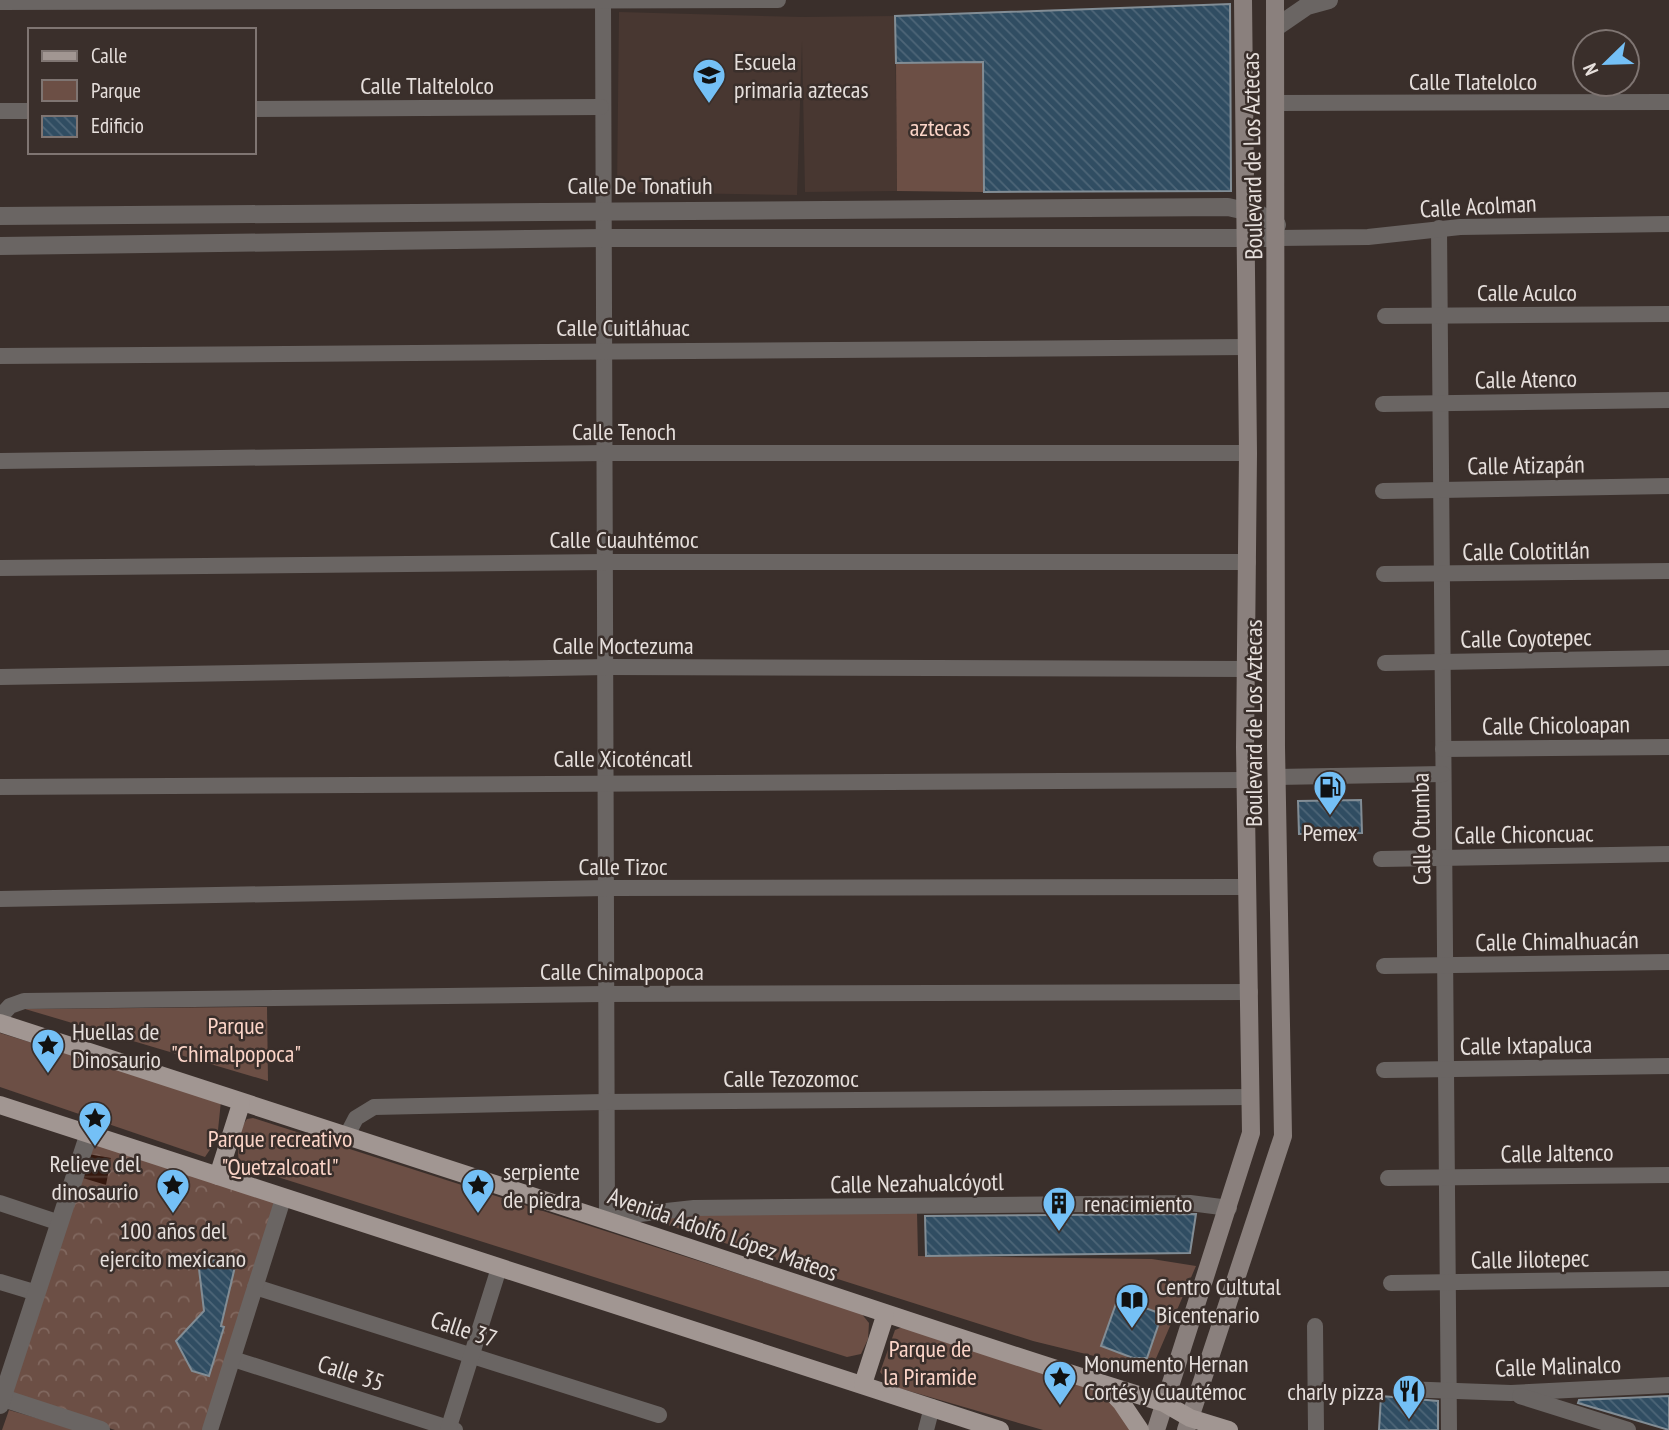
<svg xmlns="http://www.w3.org/2000/svg" width="1669" height="1430" viewBox="0 0 1669 1430" font-family="'PT Sans Narrow',sans-serif">
<style>
.built{fill:#483731}
.green{fill:#6c4f45}
.forest{fill:url(#forest-crowns)}
.water{fill:url(#water-rules)}
.building{fill:url(#building-back-hatch);stroke:#828d95;stroke-width:2}
.lines{fill:none;stroke-linecap:round;stroke-linejoin:round}
.minor{stroke:#6a6563;stroke-width:16}
.tertiary{stroke:#6a6563;stroke-width:18}
.secondary{stroke:#8a807d;stroke-width:18}
.primary{stroke:#a19692;stroke-width:18}
.labels{text-anchor:middle;dominant-baseline:central;stroke-width:5;stroke-linejoin:round;paint-order:stroke}
.poi-label{font-size:24px;fill:#e6dfdc;stroke:#3a2f2b;text-anchor:start}
.street-label{font-size:24px;fill:#e6dfdc;stroke:#3a2f2b}
.park-label{font-size:24px;fill:#fcd5c8;stroke:#3a2f2b}
</style>
<defs>
<pattern id="forest-crowns" width="20" height="18" patternUnits="userSpaceOnUse" patternTransform="scale(1.75)"><rect width="20" height="18" fill="#6c4f45"/><path d="M2 6a3 3 0 1 1 6 0M12 15a3 3 0 1 1 6 0" fill="none" stroke="#81685f"/></pattern>
<pattern id="water-rules" width="6" height="5" patternUnits="userSpaceOnUse" patternTransform="scale(1.75)"><rect width="6" height="5" fill="#35180e"/><path d="M0 2.5h6" fill="none" stroke="#523930"/></pattern>
<pattern id="building-back-hatch" width="6" height="6" patternUnits="userSpaceOnUse" patternTransform="scale(1.75)"><rect width="6" height="6" fill="#304d62"/><path d="M-1 5l2 2M0 0l6 6M5-1l2 2" fill="none" stroke="#4e6678"/></pattern>
</defs>
<rect width="100%" height="100%" fill="#3a2f2b"/>
<polygon class="built" points="619,12 802,17 895,16 897,191 805,192 802,41 797,195 617,192"/>
<g class="green">
<polygon points="983,62 984,192 897,191 896,63"/>
<polygon points="267,1007 268,1081 25,1009"/>
<polygon points="0,1033 221,1101 218,1130 213,1145 205,1157 0,1087"/>
<path d="M253,1118L861,1313L869,1323L868,1339L861,1354L847,1357L240,1165C236,1152 238,1131 247,1119Z"/>
<polygon points="652,1210 917,1212 918,1256 1152,1259 1196,1266 1151,1370 1033,1341 655,1221"/>
<polygon points="918,1321 1109,1388 1136,1430 1043,1430 892,1386 880,1372 895,1330"/>
<polygon points="9,1410 78,1430 2,1430"/>
</g>
<polygon class="forest" points="86,1137 288,1202 215,1430 115,1430 5,1394"/>
<polygon class="water" points="88,1154 111,1158 106,1185 83,1178"/>
<g class="building">
<polygon points="1230,4 1231,191 984,192 983,62 896,63 895,16"/>
<polygon points="1361,800 1362,833 1299,834 1298,801"/>
<polygon points="1196,1214 1190,1253 926,1256 925,1216"/>
<polygon points="219,1257 237,1258 221,1326 224,1327 209,1376 192,1371 176,1341 204,1311 199,1269"/>
<polygon points="1118,1298 1162,1314 1147,1358 1133,1358 1101,1346"/>
<polygon points="1381,1396 1438,1401 1438,1430 1379,1430"/>
<polygon points="1669,1396 1669,1430 1578,1403 1579,1400"/>
</g>
<g class="lines">
<g class="minor">
<polyline points="603,1 607,1221 630,1215 694,1208 1190,1203 1229,1208"/>
<polyline points="0,2 778,0"/>
<polyline points="1276,103 1669,102"/>
<polyline points="254,109 601,107"/>
<polyline points="0,111 30,111"/>
<polyline points="1439,228 1449,1430"/>
<polyline points="1277,238 1368,237 1460,227 1669,224"/>
<polyline points="1385,316 1669,314"/>
<polyline points="0,356 1247,347"/>
<polyline points="1383,404 1669,400"/>
<polyline points="0,461 605,453 1248,453"/>
<polyline points="1383,491 1669,486"/>
<polyline points="0,568 606,562 1248,562"/>
<polyline points="1384,574 1669,571"/>
<polyline points="1385,663 1669,658"/>
<polyline points="0,677 607,667 1247,669"/>
<polyline points="1443,749 1669,747"/>
<polyline points="1277,777 1443,774"/>
<polyline points="0,787 1246,780"/>
<polyline points="1381,859 1669,854"/>
<polyline points="0,899 607,888 1247,887"/>
<polyline points="1384,966 1669,962"/>
<polyline points="0,1017 10,1006 24,1001 604,994 1250,992"/>
<polyline points="1384,1070 1669,1066"/>
<polyline points="346,1137 356,1118 374,1107 604,1102 1251,1097"/>
<polyline points="1388,1178 1669,1175"/>
<polyline points="0,1203 60,1223"/>
<polyline points="0,1282 37,1293"/>
<polyline points="1391,1283 1669,1279"/>
<polyline points="255,1287 659,1415"/>
<polyline points="1315,1326 1316,1430"/>
<polyline points="233,1359 455,1430"/>
<polyline points="1403,1389 1511,1393 1669,1385"/>
<polyline points="1520,1396 1628,1430"/>
<polyline points="210,1430 283,1199"/>
<polyline points="448,1430 499,1268"/>
<polyline points="926,1430 932,1407"/>
</g>
<g class="tertiary">
<polyline points="1275,28 1307,6 1329,0"/>
<polyline points="0,216 1228,207 1259,214 1277,225"/>
<polyline points="0,246 604,238 1277,238"/>
<polyline points="0,1397 101,1430"/>
<polyline points="0,1405 89,1133"/>
</g>
<g class="secondary">
<polyline points="1156,1430 1251,1133 1245,747 1248,453 1243,0"/>
<polyline points="1186,1430 1283,1136 1276,747 1275,0"/>
</g>
<g class="primary">
<path d="M0,1023C183,1084 367,1142 550,1202C755,1268 958,1340 1164,1403L1190,1418L1229,1430"/>
<polyline points="0,1105 1000,1430"/>
<polyline points="218,1176 241,1104"/>
<polyline points="863,1384 885,1316"/>
<polyline points="1106,1386 1121,1402 1140,1430"/>
</g>
</g>
<defs>
<symbol id="school-pin" viewBox="-11 -11 22 30"><path d="M0 17L-7.5 6A9.5 9.5 0 1 1 7.5 6Z" fill="#74c0f6" stroke="#3a2f2b"/><path d="M0-5L7-2L0 1L-7-2ZM-4 1L0 2.5L4 1V4Q0 6-4 4Z" fill="#111"/></symbol>
<symbol id="fuel-pin" viewBox="-11 -11 22 30"><path d="M0 17L-7.5 6A9.5 9.5 0 1 1 7.5 6Z" fill="#74c0f6" stroke="#3a2f2b"/><path d="M-5.5-6h7V0h2V4h1.3V-2.5L3-4.5l.8-.8L6-3V5H2.5V1h-1V6h-7ZM-4.2-4.7v3.2H.2V-4.7Z" fill="#111"/></symbol>
<symbol id="sight-pin" viewBox="-11 -11 22 30"><path d="M0 17L-7.5 6A9.5 9.5 0 1 1 7.5 6Z" fill="#74c0f6" stroke="#3a2f2b"/><path d="M0-6L1.8-2.2L6-1.7L2.9 1.2L3.7 5.4L0 3.3L-3.7 5.4L-2.9 1.2L-6-1.7L-1.8-2.2Z" fill="#111"/></symbol>
<symbol id="building-pin" viewBox="-11 -11 22 30"><path d="M0 17L-7.5 6A9.5 9.5 0 1 1 7.5 6Z" fill="#74c0f6" stroke="#3a2f2b"/><path d="M-4-6H4V6H1V3H-1V6H-4ZM-2.5-4.3h1.7v1.8h-1.7ZM.8-4.3h1.7v1.8H.8ZM-2.5-1h1.7V.8h-1.7ZM.8-1h1.7V.8H.8Z" fill="#111"/></symbol>
<symbol id="library-pin" viewBox="-11 -11 22 30"><path d="M0 17L-7.5 6A9.5 9.5 0 1 1 7.5 6Z" fill="#74c0f6" stroke="#3a2f2b"/><path d="M-6-4Q-3-5.5-.7-3.5V5Q-3 3-6 4ZM6-4Q3-5.5 .7-3.5V5Q3 3 6 4Z" fill="#111"/></symbol>
<symbol id="restaurant-pin" viewBox="-11 -11 22 30"><path d="M0 17L-7.5 6A9.5 9.5 0 1 1 7.5 6Z" fill="#74c0f6" stroke="#3a2f2b"/><path d="M-5-6h1v4h1v-4h1v4h1v-4h1v5L-1.5 .5V6h-2V.5L-5-1ZM5-6V6H3V1.5H1.5Q1.5-4 5-6Z" fill="#111"/></symbol>
</defs>
<g fill-rule="evenodd">
<use href="#school-pin" x="690" y="56" width="38" height="52"/>
<use href="#fuel-pin" x="1311" y="768" width="38" height="52"/>
<use href="#sight-pin" x="29" y="1026" width="38" height="52"/>
<use href="#sight-pin" x="76" y="1099" width="38" height="52"/>
<use href="#sight-pin" x="154" y="1166" width="38" height="52"/>
<use href="#sight-pin" x="459" y="1166" width="38" height="52"/>
<use href="#building-pin" x="1040" y="1184" width="38" height="52"/>
<use href="#library-pin" x="1113" y="1281" width="38" height="52"/>
<use href="#sight-pin" x="1041" y="1358" width="38" height="52"/>
<use href="#restaurant-pin" x="1390" y="1372" width="38" height="52"/>
</g>
<g class="labels">
<g class="poi-label">
<text x="734" y="61">Escuela<tspan x="734" dy="28">primaria aztecas</tspan></text>
<text x="1330" y="832" text-anchor="middle">Pemex</text>
<text x="72" y="1031">Huellas de<tspan x="72" dy="28">Dinosaurio</tspan></text>
<text x="95" y="1163" text-anchor="middle">Relieve del<tspan x="95" dy="28">dinosaurio</tspan></text>
<text x="503" y="1171">serpiente<tspan x="503" dy="28">de piedra</tspan></text>
<text x="1084" y="1203">renacimiento</text>
<text x="173" y="1230" text-anchor="middle">100 años del<tspan x="173" dy="28">ejercito mexicano</tspan></text>
<text x="1156" y="1286">Centro Cultutal<tspan x="1156" dy="28">Bicentenario</tspan></text>
<text x="1084" y="1363">Monumento Hernan<tspan x="1084" dy="28">Cortés y Cuautémoc</tspan></text>
<text x="1384" y="1391" text-anchor="end">charly pizza</text>
</g>
<g class="street-label">
<text x="1473" y="81">Calle Tlatelolco</text>
<text x="427" y="85">Calle Tlaltelolco</text>
<text transform="translate(1252 156) rotate(-91)">Boulevard de Los Aztecas</text>
<text x="640" y="185">Calle De Tonatiuh</text>
<text transform="translate(1478 206) rotate(-3)">Calle Acolman</text>
<text x="1527" y="292">Calle Aculco</text>
<text x="623" y="327">Calle Cuitláhuac</text>
<text transform="translate(1526 379) rotate(-1)">Calle Atenco</text>
<text x="624" y="431">Calle Tenoch</text>
<text transform="translate(1526 465) rotate(-1)">Calle Atizapán</text>
<text x="624" y="539">Calle Cuauhtémoc</text>
<text transform="translate(1526 551) rotate(-1)">Calle Colotitlán</text>
<text transform="translate(1526 638) rotate(-1)">Calle Coyotepec</text>
<text x="623" y="645">Calle Moctezuma</text>
<text transform="translate(1253 723) rotate(-90)">Boulevard de Los Aztecas</text>
<text transform="translate(1556 725) rotate(-1)">Calle Chicoloapan</text>
<text x="623" y="758">Calle Xicoténcatl</text>
<text transform="translate(1421 829) rotate(-91)">Calle Otumba</text>
<text transform="translate(1524 834) rotate(-1)">Calle Chiconcuac</text>
<text x="623" y="866">Calle Tizoc</text>
<text transform="translate(1557 941) rotate(-1)">Calle Chimalhuacán</text>
<text x="622" y="971">Calle Chimalpopoca</text>
<text transform="translate(1526 1045) rotate(-1)">Calle Ixtapaluca</text>
<text x="791" y="1078">Calle Tezozomoc</text>
<text transform="translate(1557 1153) rotate(-1)">Calle Jaltenco</text>
<text transform="translate(917 1183) rotate(-1)">Calle Nezahualcóyotl</text>
<text transform="translate(723 1234) rotate(19)">Avenida Adolfo López Mateos</text>
<text transform="translate(1530 1259) rotate(-1)">Calle Jilotepec</text>
<text transform="translate(464 1329) rotate(18)">Calle 37</text>
<text transform="translate(1558 1366) rotate(-2)">Calle Malinalco</text>
<text transform="translate(351 1373) rotate(18)">Calle 35</text>
</g>
<g class="park-label">
<text x="940" y="127">aztecas</text>
<text x="236" y="1025">Parque<tspan x="236" dy="28">"Chimalpopoca"</tspan></text>
<text x="280" y="1138">Parque recreativo<tspan x="280" dy="28">"Quetzalcoatl"</tspan></text>
<text x="930" y="1348">Parque de<tspan x="930" dy="28">la Piramide</tspan></text>
</g>
</g>
<rect x="28" y="28" width="228" height="126" fill="#3a2f2b" stroke="#7f7572" stroke-width="2"/>
<rect x="42" y="51" width="35" height="10" fill="#a19692" stroke="#7f7572" stroke-width="2"/>
<text x="91" y="63" font-size="21" fill="#e6dfdc">Calle</text>
<rect x="42" y="80" width="35" height="21" fill="#6c4f45" stroke="#7f7572" stroke-width="2"/>
<text x="91" y="98" font-size="21" fill="#e6dfdc">Parque</text>
<rect x="42" y="116" width="35" height="21" fill="url(#building-back-hatch)" stroke="#7f7572" stroke-width="2"/>
<text x="91" y="133" font-size="21" fill="#e6dfdc">Edificio</text>
<g transform="translate(1606 63) rotate(247)"><circle r="33" fill="#3a2f2b" stroke="#7f7572" stroke-width="2"/>
<path d="M0-5L12 26L0 18L-12 26Z" fill="#74c0f6"/>
<text y="-10" font-size="19" font-weight="bold" text-anchor="middle" fill="#e6dfdc">N</text>
</g>
</svg>
